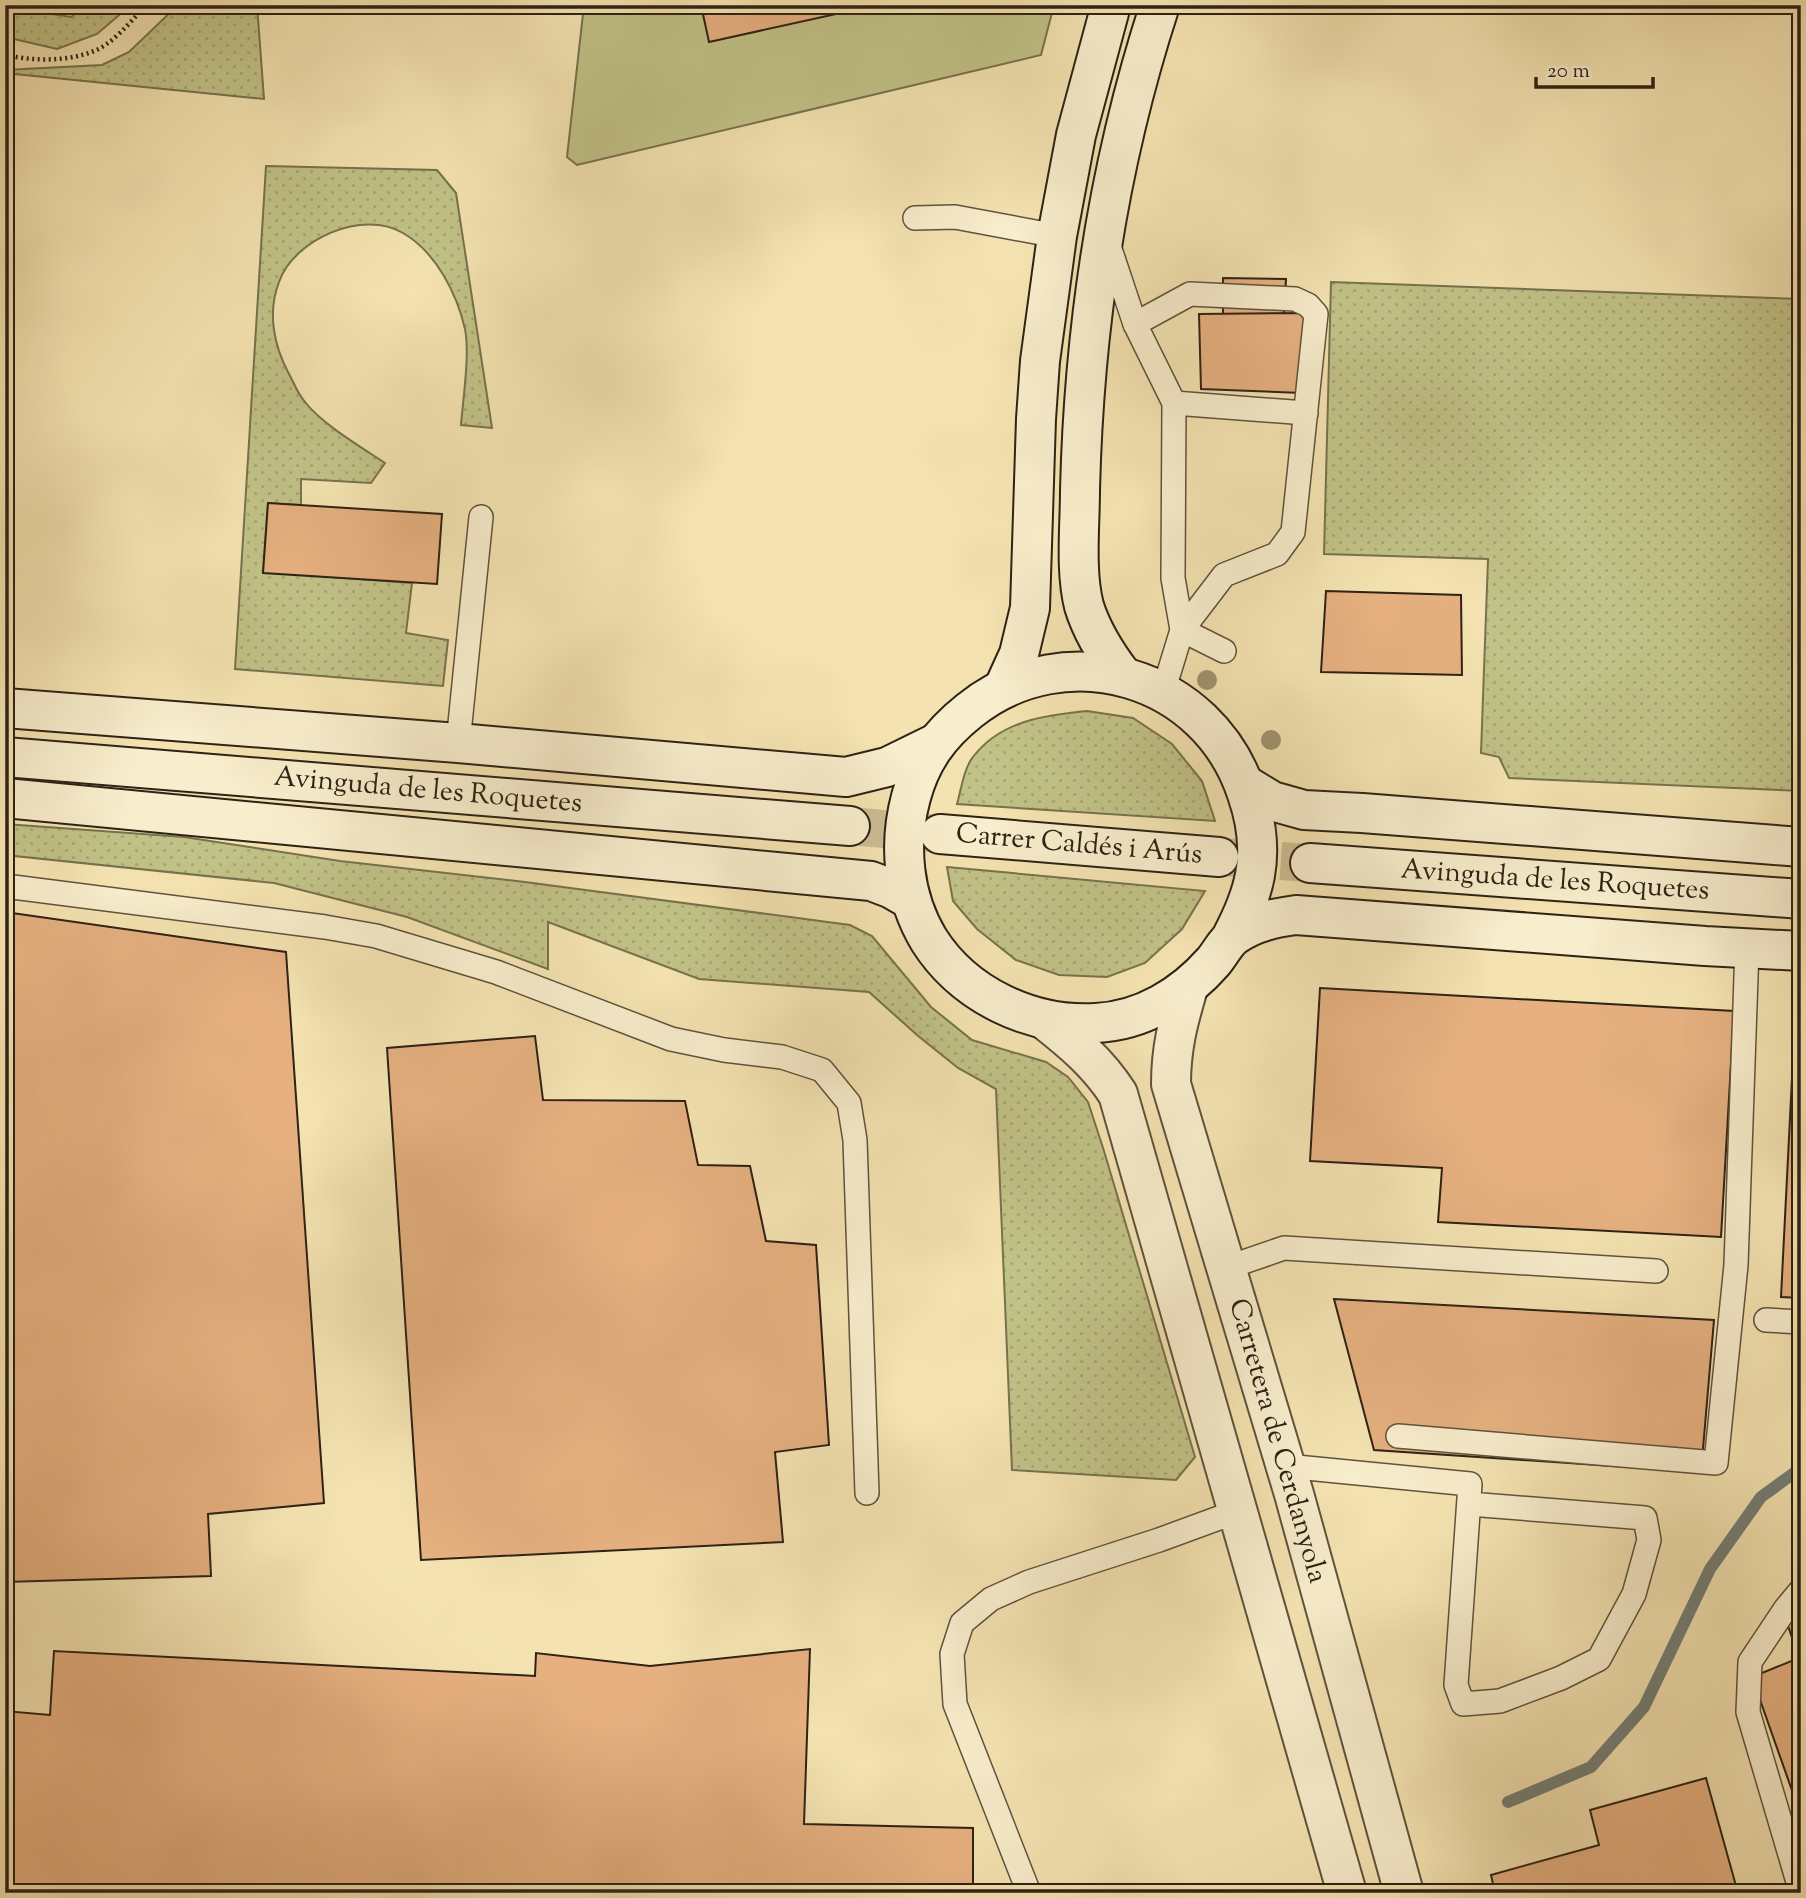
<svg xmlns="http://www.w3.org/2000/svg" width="1806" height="1898" viewBox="0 0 1806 1898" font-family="'Sorts Mill Goudy',serif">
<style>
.grass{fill:url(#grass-dots);stroke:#77724e;stroke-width:2}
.pitch{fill:#c1c287;stroke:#77724e;stroke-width:2}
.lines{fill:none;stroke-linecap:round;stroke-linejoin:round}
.stream{stroke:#737e76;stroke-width:12}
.building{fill:#e6b080;stroke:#2d2215;stroke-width:2}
.secondary-tunnel{stroke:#ccbc92;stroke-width:38;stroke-dasharray:38 19;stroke-linecap:butt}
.service-casing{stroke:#5f523c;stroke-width:26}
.tertiary-casing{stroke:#5f523c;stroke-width:42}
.secondary-casing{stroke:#2d2215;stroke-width:42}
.path{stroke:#2d2215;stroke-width:4.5;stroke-dasharray:2 3.5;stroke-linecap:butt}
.service{stroke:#f8edcc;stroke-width:23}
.tertiary{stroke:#f8edcc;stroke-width:38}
.secondary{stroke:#f8edcc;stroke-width:38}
.tree{fill:#9f936e}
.labels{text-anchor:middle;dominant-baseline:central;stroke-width:7;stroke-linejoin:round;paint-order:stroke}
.street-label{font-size:28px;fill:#2d2215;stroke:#f8edcc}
</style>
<defs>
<pattern id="grass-dots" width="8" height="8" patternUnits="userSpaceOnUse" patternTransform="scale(1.75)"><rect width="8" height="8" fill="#c1c287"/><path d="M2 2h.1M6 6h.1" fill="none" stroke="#a6a674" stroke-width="1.8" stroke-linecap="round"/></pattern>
</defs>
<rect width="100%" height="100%" fill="#f4e3b1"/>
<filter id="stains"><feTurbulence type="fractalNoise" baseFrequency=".00286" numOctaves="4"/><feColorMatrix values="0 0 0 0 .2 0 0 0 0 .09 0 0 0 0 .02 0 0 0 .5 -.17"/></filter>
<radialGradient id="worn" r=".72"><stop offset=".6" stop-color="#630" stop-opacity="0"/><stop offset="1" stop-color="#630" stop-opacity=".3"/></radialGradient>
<g class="grass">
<polygon points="5,5 16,5 27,10 71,17 87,5 131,5 97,34 57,49 5,37"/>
<polygon points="178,5 257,5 264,99 5,73 5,70 102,65 129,52"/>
<path d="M266,166L437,170L456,193L492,428L461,425C463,399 470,354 465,329C457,294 436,252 403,233C363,209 294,239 279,282C267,313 274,346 289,374C294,383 298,394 305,402C322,424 361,447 385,463L371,483L301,479V505L268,503L263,572L412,583L406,633L448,640L443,686L235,669Z"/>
<polygon points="1331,282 1801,299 1801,791 1509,778 1499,757 1481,753 1488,559 1324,554"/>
<path d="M1087,711L1133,718L1172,744L1202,781L1215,821L957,804C961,790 964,768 973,757C1000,721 1045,715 1087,711Z"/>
<polygon points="5,824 184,837 340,861 525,882 850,925 872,936 931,1007 972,1040 1046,1062 1068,1077 1088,1102 1104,1151 1195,1457 1176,1480 1012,1470 996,1089 958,1068 917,1035 869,992 699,979 548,922 548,969 407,917 274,883 5,855"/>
<polygon points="947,867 1205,891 1182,929 1145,963 1107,977 1059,975 1016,960 977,929 953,901"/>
</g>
<polygon class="pitch" points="584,5 1054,5 1041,55 577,165 567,157"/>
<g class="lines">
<polyline class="stream" points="1508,1802 1591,1767 1644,1707 1710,1569 1761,1497 1801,1468"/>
</g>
<g class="building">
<polygon points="701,5 877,5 709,42"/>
<polygon points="1223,278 1286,279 1284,314 1223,314"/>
<polygon points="1309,313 1302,393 1201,389 1199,314"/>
<polygon points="268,503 442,514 437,584 263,573"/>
<polygon points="1326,591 1461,595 1462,675 1321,672"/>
<polygon points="5,912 286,952 324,1503 208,1514 211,1576 5,1582"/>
<polygon points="1320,988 1734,1011 1721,1237 1438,1222 1442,1168 1310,1161"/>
<polygon points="1795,1018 1801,1019 1801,1298 1781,1297"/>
<polygon points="535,1036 543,1100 685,1101 698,1165 750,1166 766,1241 816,1245 829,1445 775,1452 783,1542 421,1560 387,1048"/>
<polygon points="1334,1299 1714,1320 1701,1472 1374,1450"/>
<polygon points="1801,1614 1801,1816 1752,1677 1799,1658 1786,1620"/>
<polygon points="810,1649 804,1824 973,1828 973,1893 5,1893 5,1711 50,1715 54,1651 535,1676 536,1653 650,1666"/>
<polygon points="1706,1778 1738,1893 1495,1893 1491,1875 1599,1845 1590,1810"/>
</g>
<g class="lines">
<g class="secondary-tunnel">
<polyline points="850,826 939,834"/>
<polyline points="1224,857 1310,863"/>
</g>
<defs>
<g id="service">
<polyline points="915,218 955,217 1057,236"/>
<polyline points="1108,243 1135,324 1174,403 1173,578 1182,630 1163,692"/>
<polyline points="1135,324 1190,294 1295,299 1308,305 1316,314 1293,532 1277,554 1224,575 1182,630 1224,651"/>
<polyline points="1174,403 1306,413"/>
<polyline points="458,743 481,517"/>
<polyline points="5,886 325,927 376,936 496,972 671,1039 724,1050 782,1057 822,1070 849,1103 855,1140 867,1493"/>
<polyline points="1226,1268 1284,1248 1656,1271"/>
<polyline points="1766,1320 1801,1322"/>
<polyline points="1398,1436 1716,1463 1736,1265 1747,948"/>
<polyline points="1286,1466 1470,1484 1456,1685 1463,1704 1500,1701 1561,1678 1599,1659 1634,1594 1649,1540 1645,1518 1469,1504"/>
<polyline points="1801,1590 1786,1608 1750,1662 1748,1712 1801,1892"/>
<polyline points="1029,1893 955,1704 952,1654 962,1623 991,1599 1029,1582 1159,1540 1238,1511"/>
</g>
<g id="tertiary">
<path d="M1188,988C1178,1022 1171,1048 1171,1084L1294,1494L1404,1893"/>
<path d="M1045,1020C1073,1042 1098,1063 1118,1094L1347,1893"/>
</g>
<g id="secondary">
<path d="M1122,675C1106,654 1092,632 1084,606C1075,571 1080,525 1080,490C1084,327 1109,161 1160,5"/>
<polyline points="1004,687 1019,654 1030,608 1036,419 1040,361 1057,236 1076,135 1111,5"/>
<polyline points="5,708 458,743 846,777 887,767 936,743"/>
<polyline points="5,757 850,826"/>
<polyline points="1244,784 1272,801 1304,810 1362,813 1801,847"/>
<polyline points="5,798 871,881 892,889 911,900"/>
<polyline points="940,834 1219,857"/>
<polyline points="1310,863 1801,899"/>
<path d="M1232,936C1242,917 1251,897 1255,875C1260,848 1256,820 1247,794C1209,676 1066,633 969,711C939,735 921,760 911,797C898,845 903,897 929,940C964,995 1031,1027 1096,1023C1142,1021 1183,996 1213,962C1220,954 1226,941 1235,935C1254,922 1274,918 1296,915L1705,946L1801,951"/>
</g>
</defs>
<use href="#service" class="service-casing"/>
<use href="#tertiary" class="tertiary-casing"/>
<use href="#secondary" class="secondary-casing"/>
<path class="path" d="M5,55C33,61 67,62 94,51C110,45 126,27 137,15L134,5"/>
<use href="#service" class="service"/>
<use href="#tertiary" class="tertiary"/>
<use href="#secondary" class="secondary"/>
</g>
<g class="tree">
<circle cx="1207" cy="680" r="10"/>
<circle cx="1271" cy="740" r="10"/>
</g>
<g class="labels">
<g class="street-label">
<text transform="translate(428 791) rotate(5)">Avinguda de les Roquetes</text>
<text transform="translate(1079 845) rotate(5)">Carrer Caldés i Arús</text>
<text transform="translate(1555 881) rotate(4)">Avinguda de les Roquetes</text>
<text transform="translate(1277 1441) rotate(74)">Carretera de Cerdanyola</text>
</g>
</g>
<rect width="1806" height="1898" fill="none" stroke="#f4e3b1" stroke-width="28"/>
<rect x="7" y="7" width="1792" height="1884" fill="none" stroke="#2d2215" stroke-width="3.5"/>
<rect x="14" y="14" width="1778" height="1870" fill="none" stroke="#2d2215" stroke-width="2"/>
<path d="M1536 77v10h117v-10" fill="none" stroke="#2d2215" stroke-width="3.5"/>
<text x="1547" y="77" font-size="21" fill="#2d2215" stroke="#f8edcc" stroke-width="5" paint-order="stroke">20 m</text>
<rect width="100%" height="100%" filter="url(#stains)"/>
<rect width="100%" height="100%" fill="url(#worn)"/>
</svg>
